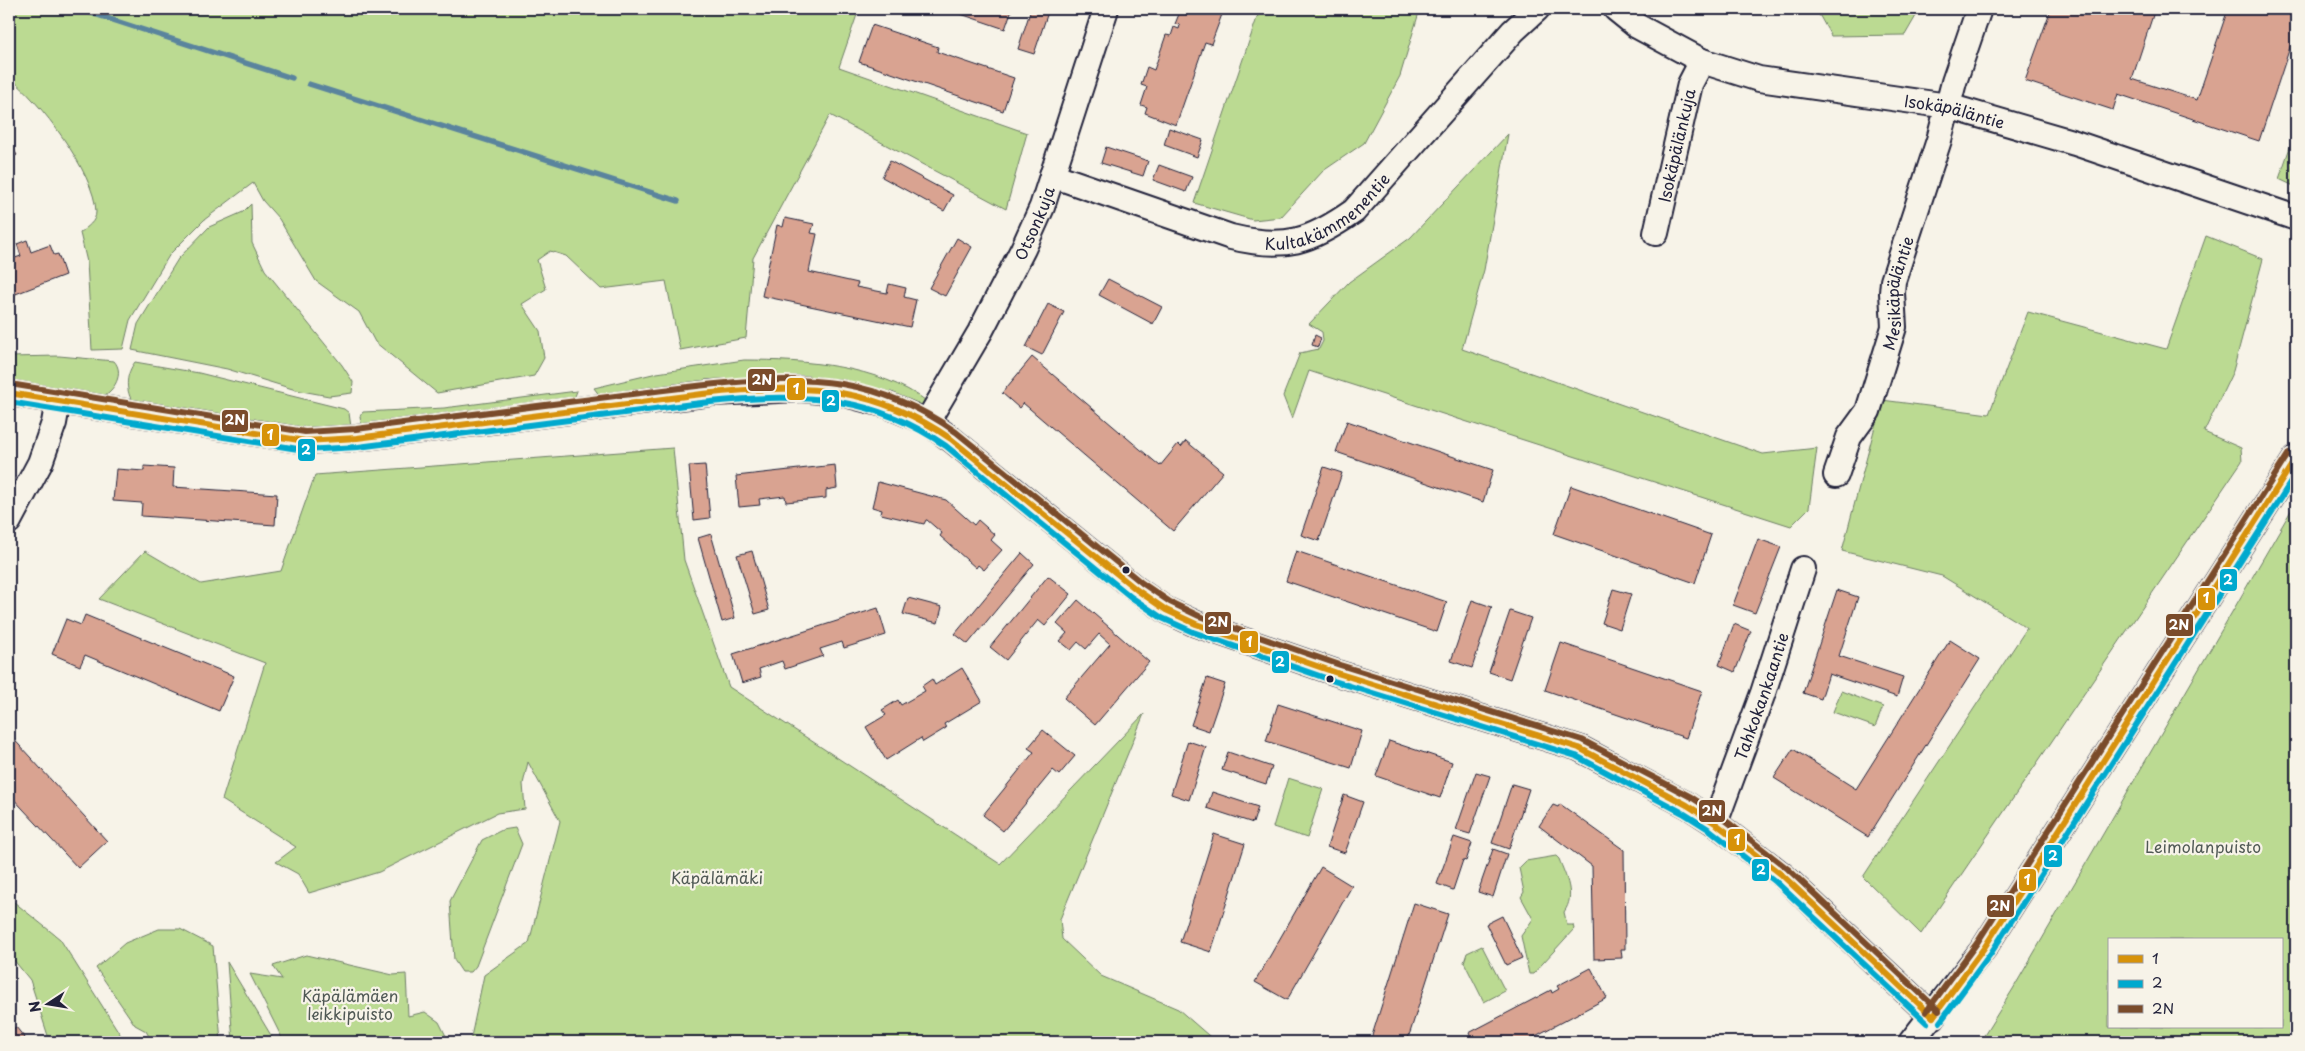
<svg xmlns="http://www.w3.org/2000/svg" width="2305" height="1051" viewBox="0 0 2305 1051" font-family="'Playpen Sans',sans-serif">
<style>
.green{fill:#bbda92;stroke:#6e7e66;fill-rule:evenodd}
.lines{fill:none;stroke-linecap:round;stroke-linejoin:round}
.stream{stroke:#5a849d;stroke-width:5.5}
.building{fill:#d9a391;stroke:#22223b}
.minor-casing{stroke:#22223b;stroke-width:28}
.minor{stroke:#f7f3e8;stroke-width:24}
.bus-1-casing{stroke:#f7f3e8;stroke-width:10}
.bus-2-casing{stroke:#f7f3e8;stroke-width:10}
.bus-3-casing{stroke:#f7f3e8;stroke-width:10}
.bus-1{stroke:#d79209;stroke-width:6}
.bus-2{stroke:#00a9ce;stroke-width:6}
.bus-3{stroke:#7a4b2a;stroke-width:6}
.bus-dot{fill:#22223b;stroke:#f7f3e8;stroke-width:2}
.labels{text-anchor:middle;dominant-baseline:central;stroke-width:4.5;stroke-linejoin:round;paint-order:stroke}
.street-label{font-size:16px;fill:#22223b;stroke:#f7f3e8}
.park-label{font-size:16px;fill:#505955;stroke:#f7f3e8}
.line-badge{stroke:#f7f3e8;stroke-width:2}
.badge-label{font-size:14px;text-anchor:middle;font-weight:bold;fill:#fff}
</style>
<rect width="100%" height="100%" fill="#f7f3e8"/>
<filter id="ink" filterUnits="userSpaceOnUse"><feTurbulence type="fractalNoise" baseFrequency=".02" numOctaves="2"/><feDisplacementMap in="SourceGraphic" scale="10" xChannelSelector="R" yChannelSelector="G"/><feConvolveMatrix kernelMatrix="1 2 1 2 8 2 1 2 1" color-interpolation-filters="sRGB"/></filter>
<g filter="url(#ink)">
<g class="green">
<path d="M9,9H859L839,67L1027,133L1006,209L830,115L753,258L746,338L680,350L666,281L601,289L566,256L550,251L537,260L546,289L522,304L540,331L544,358L534,376L437,393L375,342L359,312L316,281L279,219L263,201L253,183L204,220L170,254L130,320L123,349L92,350L87,262L80,233C87,227 96,222 96,212C95,173 39,100 9,77Z"/>
<polygon points="1260,9 1420,9 1400,76 1364,143 1323,171 1281,217 1253,220 1194,203"/>
<polygon points="1816,9 1920,9 1905,35 1831,36"/>
<polygon points="2296,130 2296,187 2279,179"/>
<polygon points="1508,134 1484,270 1462,349 1763,454 1817,448 1809,508 1791,526 1309,371 1292,419 1283,396 1300,353 1319,349 1323,341 1322,332 1309,324 1349,282 1410,238"/>
<polygon points="251,204 252,243 265,270 342,365 353,382 352,393 329,396 296,390 227,369 132,350 138,324 178,259 209,227 243,212"/>
<polygon points="2206,236 2263,259 2233,371 2204,432 2241,448 2242,461 1921,934 1863,877 2027,628 1942,576 1842,551 1882,400 1989,414 2028,312 2166,349"/>
<path d="M59,356L114,361C125,373 114,392 101,397L9,382V357Z"/>
<path d="M744,360C806,360 877,365 928,402L918,406L799,377L771,378L600,396L594,388L657,373Z"/>
<path d="M135,362L199,373L344,409L349,413L351,427L326,430L303,429L132,401C125,388 126,374 135,362Z"/>
<polygon points="577,391 574,399 361,425 360,416 363,412 444,408"/>
<polygon points="673,448 684,560 729,687 1000,864 1144,714 1060,919 1062,939 1101,976 1178,1009 1216,1042 470,1042 484,975 529,943 560,821 528,762 523,784 525,809 497,813 379,872 309,893 298,874 276,862 296,847 222,800 265,663 99,599 145,551 201,584 281,571 315,475"/>
<path d="M2296,502V1042H1980L2013,989ZM2109,940H2281V1027H2109Z"/>
<polygon points="1841,691 1883,707 1875,727 1833,712"/>
<polygon points="1288,778 1323,789 1307,838 1273,827"/>
<polygon points="515,828 522,844 476,966 471,972 462,972 454,960 450,901 482,840 502,830"/>
<path d="M1556,856L1559,859C1566,877 1576,895 1564,912L1567,925H1573L1574,929L1533,974H1529L1521,936L1533,919L1521,897L1524,892L1519,868L1526,861Z"/>
<polygon points="9,898 60,939 125,1042 50,1042 30,980 9,954"/>
<polygon points="159,929 180,929 213,946 221,1042 152,1042 146,1031 135,1025 96,968 125,943"/>
<polygon points="1482,946 1505,991 1484,1002 1464,962 1467,953"/>
<polygon points="306,955 393,975 406,974 408,1016 425,1012 439,1022 449,1042 284,1042 250,974 282,979 273,966"/>
<polygon points="227,962 275,1042 233,1042"/>
</g>
<g class="lines">
<g class="stream">
<polyline points="79,9 292,78"/>
<polyline points="309,84 678,201"/>
</g>
</g>
<g class="building">
<polygon points="946,9 1012,9 1005,29"/>
<polygon points="1031,9 1049,9 1034,54 1018,49"/>
<polygon points="1181,9 1224,9 1211,44 1205,42 1176,125 1145,113 1147,107 1141,105 1147,87 1141,85 1147,67 1154,70 1166,35 1171,36 1174,27 1179,29 1180,25 1175,24"/>
<polygon points="2051,9 2155,9 2132,79 2197,100 2228,9 2296,9 2296,29 2259,141 2118,94 2113,110 2025,81"/>
<polygon points="872,25 938,47 937,52 1014,78 1003,111 859,62"/>
<polygon points="1169,128 1203,140 1197,157 1164,145"/>
<polygon points="9,143 17,155 9,160"/>
<polygon points="1106,147 1148,161 1143,176 1101,163"/>
<polygon points="890,161 953,195 944,211 882,177"/>
<polygon points="1159,165 1192,177 1186,192 1153,180"/>
<polygon points="785,218 814,224 811,233 817,234 809,272 858,283 856,287 887,293 889,284 906,288 904,297 916,300 910,327 762,296 777,225 783,227"/>
<polygon points="957,238 972,247 945,296 929,288"/>
<polygon points="27,240 31,252 50,245 54,255 58,254 65,275 13,295 11,289 9,290 9,260 21,256 17,244"/>
<polygon points="1108,279 1162,307 1153,324 1099,295"/>
<polygon points="1048,304 1064,312 1042,355 1026,347"/>
<polygon points="1315,335 1321,338 1318,347 1312,345"/>
<polygon points="1032,357 1160,466 1178,444 1181,447 1186,441 1223,472 1173,531 1023,403 1019,408 1002,393"/>
<polygon points="1347,421 1493,470 1483,502 1336,452"/>
<polygon points="705,465 710,518 694,520 689,466"/>
<polygon points="835,465 837,488 826,490 826,498 786,502 785,496 759,499 760,505 739,507 736,476"/>
<polygon points="144,466 174,468 173,487 277,494 275,525 141,516 142,503 113,501 116,469 144,471"/>
<polygon points="1324,467 1342,473 1319,541 1301,535"/>
<polygon points="878,482 946,500 974,525 978,520 995,535 991,540 1002,550 984,570 978,565 976,568 940,536 942,533 927,520 926,520 924,524 881,514 882,510 872,507"/>
<polygon points="1571,486 1711,535 1695,583 1554,534"/>
<polygon points="711,534 735,618 722,622 698,538"/>
<polygon points="1758,539 1781,547 1755,613 1733,605"/>
<polygon points="752,551 769,610 755,614 737,555"/>
<polygon points="1296,551 1447,602 1437,632 1286,581"/>
<polygon points="1022,553 1034,564 968,644 955,634"/>
<polygon points="1048,576 1071,594 1045,626 1038,620 1006,660 990,647"/>
<polygon points="1613,589 1631,594 1620,629 1602,623"/>
<polygon points="1837,590 1858,597 1839,656 1903,677 1897,697 1829,674 1821,699 1803,693"/>
<polygon points="908,598 942,607 938,623 903,614"/>
<polygon points="1078,600 1149,662 1095,725 1064,698 1110,644 1099,634 1086,649 1078,642 1071,650 1060,641 1067,633 1057,624"/>
<polygon points="1472,600 1492,607 1472,668 1451,661"/>
<polygon points="878,608 886,635 844,648 842,642 820,649 823,656 785,669 782,661 759,669 761,677 742,683 733,654"/>
<polygon points="1510,611 1531,618 1510,679 1489,672"/>
<polygon points="85,615 234,676 219,711 85,655 80,666 52,654 66,619 81,625"/>
<polygon points="1734,624 1751,631 1735,672 1719,665"/>
<polygon points="1950,640 1980,659 1868,837 1774,778 1793,749 1856,789"/>
<polygon points="1561,643 1702,691 1686,738 1545,690"/>
<polygon points="962,668 982,701 944,724 946,728 923,742 921,738 886,760 866,727 886,715 882,710 898,700 901,705 925,691 922,686 932,679 935,685"/>
<polygon points="1207,678 1225,684 1209,731 1191,725"/>
<polygon points="1278,704 1362,731 1351,768 1266,741"/>
<polygon points="1043,730 1075,756 1059,775 1053,770 1003,831 983,815 1034,752 1028,748"/>
<polygon points="9,734 107,841 78,868 9,794"/>
<polygon points="1188,741 1206,747 1189,800 1171,794"/>
<polygon points="1389,741 1452,762 1440,798 1376,776"/>
<polygon points="1228,752 1272,767 1266,784 1222,770"/>
<polygon points="1476,772 1490,776 1470,834 1456,830"/>
<polygon points="1512,784 1529,789 1509,849 1492,843"/>
<polygon points="1212,792 1258,807 1253,823 1207,808"/>
<polygon points="1344,795 1363,802 1345,853 1327,847"/>
<polygon points="1560,804 1624,850 1625,949 1621,949 1622,958 1594,959 1592,866 1539,826 1553,805 1558,807"/>
<polygon points="1214,834 1245,844 1211,952 1180,942"/>
<polygon points="1454,837 1472,843 1466,861 1463,860 1453,890 1437,884"/>
<polygon points="1493,849 1507,854 1493,897 1478,892"/>
<polygon points="1321,867 1352,886 1287,1000 1255,982"/>
<polygon points="1414,903 1448,914 1407,1042 1370,1042"/>
<polygon points="1502,916 1522,958 1506,965 1486,924"/>
<polygon points="1591,968 1607,998 1524,1042 1473,1042 1469,1033 1551,990 1552,993 1559,989 1557,986"/>
<polygon points="16,1027 28,1042 13,1042 9,1038 9,1032"/>
</g>
<g class="lines">
<defs>
<g id="minor">
<path id="s1" d="M1616,9L1637,26L1702,61L1759,79L1948,106L2075,143L2296,218"/>
<path id="s2" d="M1052,175L1231,237C1285,250 1310,242 1354,211L1513,31L1537,9"/>
<path id="s3" d="M1656,233L1690,84L1702,61"/>
<polyline points="9,393 305,441 357,438 712,393 800,389 841,393 887,405 927,422 951,439 1137,590 1166,610 1196,624 1337,673 1579,748 1687,805 1715,823 1782,875 1933,1017"/>
<path id="s4" d="M927,422L980,332L1023,249L1042,207L1106,9"/>
<path id="s5" d="M1836,475L1849,437L1868,411L1894,327L1892,293L1893,281L1939,140L1954,82L1979,9"/>
<polyline points="9,521 40,463 54,423 58,401"/>
<path id="s6" d="M1715,823L1763,693L1803,569"/>
<polyline points="1911,1042 1984,948 2296,458"/>
</g>
</defs>
<use href="#minor" class="minor-casing"/>
<use href="#minor" class="minor"/>
<defs>
<g id="bus-1">
<path d="M9,393L305,441L357,438C447,427 537,415 627,404C693,395 775,382 841,393C881,400 918,416 951,439L1137,590L1166,610L1196,624L1337,673L1579,748L1687,805L1715,823L1782,875L1933,1017"/>
<polyline points="1933,1017 1984,948 2296,458"/>
</g>
<g id="bus-2">
<path d="M9,402L304,450L358,447C447,435 536,424 624,413C692,404 771,391 839,402C877,408 914,424 946,446L1131,597L1162,618L1193,632L1334,681L1576,756L1683,813L1710,830L1776,882L1927,1023"/>
<polyline points="1940,1022 1991,953 2296,474"/>
</g>
<g id="bus-3">
<path d="M10,384L305,432L356,429C445,418 534,407 623,395C693,387 771,373 842,384C883,391 922,408 956,432L1142,583L1170,602L1199,616L1340,665L1582,740L1691,797L1720,816L1788,869L1939,1011"/>
<polyline points="1926,1012 1977,943 2289,453"/>
</g>
</defs>
<use href="#bus-1" class="bus-1-casing"/>
<use href="#bus-2" class="bus-2-casing"/>
<use href="#bus-3" class="bus-3-casing"/>
<use href="#bus-1" class="bus-1"/>
<use href="#bus-2" class="bus-2"/>
<use href="#bus-3" class="bus-3"/>
</g>
</g>
<g class="bus-dot">
<circle cx="1126" cy="570" r="4.5"/>
<circle cx="1330" cy="679" r="4.5"/>
</g>
<g class="labels">
<g class="street-label">
<text stroke="none"><textPath href="#s1" startOffset="359">Isokäpäläntie</textPath></text>
<text stroke="none"><textPath href="#s3" startOffset="90">Isokäpälänkuja</textPath></text>
<text stroke="none"><textPath href="#s2" startOffset="296">Kultakämmenentie</textPath></text>
<text stroke="none"><textPath href="#s4" startOffset="226">Otsonkuja</textPath></text>
<text stroke="none"><textPath href="#s5" startOffset="195">Mesikäpäläntie</textPath></text>
<text stroke="none"><textPath href="#s6" startOffset="135">Tahkokankaantie</textPath></text>
</g>
<g class="park-label">
<text x="2203" y="846">Leimolanpuisto</text>
<text x="717" y="877">Käpälämäki</text>
<text x="350" y="995">Käpälämäen<tspan x="350" dy="18">leikkipuisto</tspan></text>
</g>
</g>
<g class="line-badge">
<rect x="747" y="368" width="29" height="24" rx="5" fill="#7a4b2a"/>
<rect x="786" y="377" width="20" height="24" rx="5" fill="#d79209"/>
<rect x="821" y="389" width="19" height="24" rx="5" fill="#00a9ce"/>
<rect x="221" y="409" width="28" height="24" rx="5" fill="#7a4b2a"/>
<rect x="261" y="423" width="19" height="24" rx="5" fill="#d79209"/>
<rect x="297" y="438" width="19" height="24" rx="5" fill="#00a9ce"/>
<rect x="2219" y="568" width="19" height="24" rx="5" fill="#00a9ce"/>
<rect x="2197" y="587" width="19" height="24" rx="5" fill="#d79209"/>
<rect x="1204" y="611" width="28" height="24" rx="5" fill="#7a4b2a"/>
<rect x="2165" y="613" width="29" height="24" rx="5" fill="#7a4b2a"/>
<rect x="1239" y="630" width="20" height="24" rx="5" fill="#d79209"/>
<rect x="1271" y="650" width="19" height="24" rx="5" fill="#00a9ce"/>
<rect x="1698" y="799" width="28" height="24" rx="5" fill="#7a4b2a"/>
<rect x="1727" y="828" width="19" height="24" rx="5" fill="#d79209"/>
<rect x="2043" y="844" width="20" height="24" rx="5" fill="#00a9ce"/>
<rect x="1751" y="858" width="19" height="24" rx="5" fill="#00a9ce"/>
<rect x="2018" y="868" width="19" height="24" rx="5" fill="#d79209"/>
<rect x="1986" y="894" width="29" height="24" rx="5" fill="#7a4b2a"/>
</g>
<g class="badge-label">
<text x="762" y="385">2N</text>
<text x="796" y="394">1</text>
<text x="831" y="406">2</text>
<text x="235" y="425">2N</text>
<text x="270" y="440">1</text>
<text x="306" y="455">2</text>
<text x="2228" y="585">2</text>
<text x="2206" y="603">1</text>
<text x="1218" y="627">2N</text>
<text x="2179" y="630">2N</text>
<text x="1249" y="647">1</text>
<text x="1280" y="667">2</text>
<text x="1712" y="816">2N</text>
<text x="1737" y="845">1</text>
<text x="2053" y="861">2</text>
<text x="1761" y="875">2</text>
<text x="2027" y="885">1</text>
<text x="2000" y="911">2N</text>
</g>
<rect width="2305" height="1051" fill="none" stroke="#f7f3e8" stroke-width="30"/>
<rect x="15" y="15" width="2275" height="1021" fill="none" stroke="#22223b" stroke-width="2" filter="url(#ink)"/>
<rect x="2108" y="938" width="175" height="90" fill="#f7f3e8" stroke="#a29fa3"/>
<rect x="2118" y="955" width="25" height="8" fill="#d79209" stroke="#a29fa3"/>
<text x="2152" y="964" font-size="15" fill="#22223b">1</text>
<rect x="2118" y="980" width="25" height="8" fill="#00a9ce" stroke="#a29fa3"/>
<text x="2152" y="988" font-size="15" fill="#22223b">2</text>
<rect x="2118" y="1005" width="25" height="8" fill="#7a4b2a" stroke="#a29fa3"/>
<text x="2152" y="1014" font-size="15" fill="#22223b">2N</text>
<g transform="translate(48 1004) rotate(258)" stroke="#f7f3e8" stroke-width="4" paint-order="stroke">
<path d="M0-4L9 19L0 12L-9 19Z" fill="#22223b"/>
<text y="-8" font-size="14" font-weight="bold" text-anchor="middle" fill="#22223b">N</text>
</g>
</svg>
